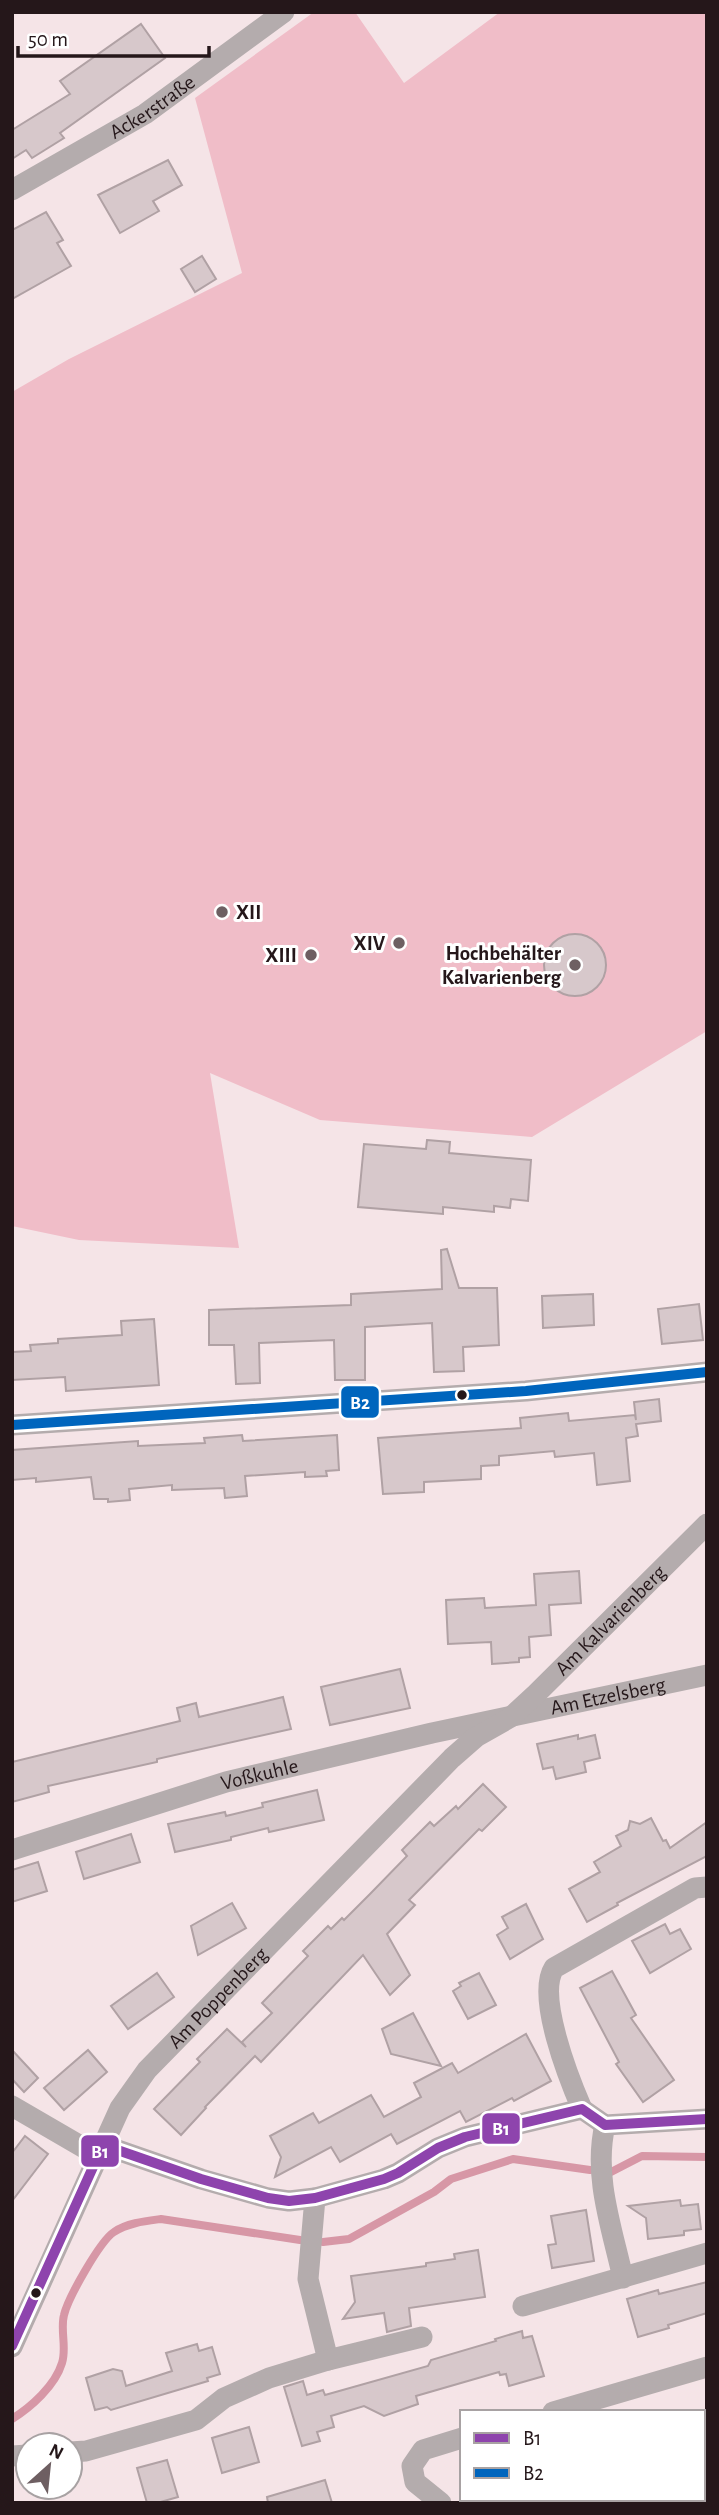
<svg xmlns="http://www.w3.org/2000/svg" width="719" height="2515" viewBox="0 0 719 2515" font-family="'Alegreya Sans',sans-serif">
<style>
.green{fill:#f0bdc8}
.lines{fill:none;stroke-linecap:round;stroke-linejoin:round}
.stream{stroke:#d797a6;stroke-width:8}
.building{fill:#d7c8cb;stroke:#b0a1a4;stroke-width:2}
.minor{stroke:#b4acad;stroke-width:21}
.bus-1-casing{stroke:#fff;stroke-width:16}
.bus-2-casing{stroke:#fff;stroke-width:16}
.bus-1{stroke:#8e44ad;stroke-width:10}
.bus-2{stroke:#0065bd;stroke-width:10}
.poi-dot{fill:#6e5f62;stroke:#fff;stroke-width:2.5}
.bus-dot{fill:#25171a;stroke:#fff;stroke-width:2.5}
.labels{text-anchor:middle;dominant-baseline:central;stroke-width:6;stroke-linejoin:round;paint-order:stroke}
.street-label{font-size:21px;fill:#25171a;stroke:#fff}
.poi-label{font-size:21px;font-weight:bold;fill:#25171a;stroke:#fff;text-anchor:end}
.line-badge{stroke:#fff;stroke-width:2.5}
.badge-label{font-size:19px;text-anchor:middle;font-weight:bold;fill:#fff}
</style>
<rect width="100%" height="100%" fill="#f5e4e7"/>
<polygon class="green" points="314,12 355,12 404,83 500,12 707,12 707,1031 532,1137 320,1120 210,1073 239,1248 79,1240 12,1226 12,392 69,359 242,273 195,98"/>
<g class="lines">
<g class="stream">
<polyline points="611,2172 642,2156 707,2157"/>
<polyline points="323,2242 349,2239 434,2192 451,2179 513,2159 590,2170"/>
<path d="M12,2419C31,2407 55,2386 62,2363C67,2348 60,2330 64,2315C68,2298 100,2241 114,2232C127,2223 146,2221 161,2219L300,2240"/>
</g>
</g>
<g class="building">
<polygon points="141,24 165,58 60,133 64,138 32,158 26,150 12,159 12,130 70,94 60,81"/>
<polygon points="168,160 182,185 153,201 159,211 120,233 98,195"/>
<polygon points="46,212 63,240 57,243 71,266 12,299 12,230"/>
<polygon points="202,256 216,279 195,292 181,269"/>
<circle cx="575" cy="965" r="31"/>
<polygon points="427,1140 450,1142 449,1153 531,1160 528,1201 511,1199 510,1208 494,1206 494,1212 443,1207 443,1214 358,1207 364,1144 426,1149"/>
<polygon points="447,1249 459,1288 497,1288 499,1345 463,1347 464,1371 434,1372 432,1323 365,1327 365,1380 335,1380 334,1340 259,1343 260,1383 236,1384 234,1345 209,1345 209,1310 351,1305 351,1294 442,1289 441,1250"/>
<polygon points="593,1294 594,1325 543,1328 542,1296"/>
<polygon points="699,1304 703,1340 662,1344 658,1309"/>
<polygon points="154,1319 159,1385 66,1391 65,1377 12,1380 12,1352 31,1351 30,1345 58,1343 58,1339 122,1335 121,1321"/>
<polygon points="659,1399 661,1421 636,1424 638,1436 626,1438 630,1481 597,1485 594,1453 555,1457 554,1451 499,1456 499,1465 481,1466 481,1479 424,1482 424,1492 383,1494 378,1438 521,1428 520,1418 568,1413 569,1421 635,1415 636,1420 634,1402"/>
<polygon points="242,1435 243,1441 337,1435 339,1470 326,1471 327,1476 305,1477 305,1472 245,1476 247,1496 225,1498 224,1488 172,1490 172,1485 129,1489 130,1500 108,1502 108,1499 94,1499 91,1477 36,1482 36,1478 12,1480 12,1450 138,1441 138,1446 205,1443 204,1438"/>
<polygon points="579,1571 581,1603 549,1605 551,1635 529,1637 530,1657 519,1658 519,1662 492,1664 491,1642 448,1644 446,1600 484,1598 485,1608 536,1605 534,1574"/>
<polygon points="400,1669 410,1708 330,1725 321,1687"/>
<polygon points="283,1697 291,1729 157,1759 157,1762 48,1786 49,1792 12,1802 12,1762 180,1721 177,1708 196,1703 199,1717"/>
<polygon points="578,1735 578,1739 595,1735 600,1758 584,1762 586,1772 556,1779 553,1767 543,1769 537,1744"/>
<polygon points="483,1784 506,1807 482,1831 479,1829 409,1900 415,1905 387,1934 410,1975 390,1995 363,1955 261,2062 255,2056 205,2107 206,2108 181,2135 154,2109 200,2062 197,2059 227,2029 246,2047 242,2042 272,2013 262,2003 308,1956 303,1951 328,1926 331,1929 342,1918 344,1920 370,1894 407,1856 402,1850 430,1822 434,1826 456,1806 458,1809"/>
<polygon points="317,1790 324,1820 269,1832 268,1828 231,1837 231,1840 175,1852 168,1824 225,1812 226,1816 263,1807 262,1803"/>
<polygon points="651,1818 663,1841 666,1840 670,1848 707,1822 707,1856 617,1903 618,1905 587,1922 569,1889 600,1872 594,1862 621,1846 616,1836 628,1830 630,1821 640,1824"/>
<polygon points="131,1834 140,1862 84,1879 76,1852"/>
<polygon points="38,1862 47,1891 12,1902 12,1870"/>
<polygon points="232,1903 246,1928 198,1955 191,1926"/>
<polygon points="526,1904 543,1939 510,1959 497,1935 508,1928 502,1917"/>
<polygon points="665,1924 670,1934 680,1929 691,1949 650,1973 632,1941"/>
<polygon points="612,1971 636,2015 631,2018 674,2080 643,2102 616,2064 619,2062 580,1988"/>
<polygon points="157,1973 174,1997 128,2029 111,2006"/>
<polygon points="479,1973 496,2005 468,2019 453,1991 461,1986 459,1983"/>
<polygon points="413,2013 441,2066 391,2054 382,2029"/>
<polygon points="526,2034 551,2081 514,2101 512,2098 466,2122 460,2111 397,2144 391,2134 340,2162 331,2147 275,2177 281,2157 270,2136 313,2113 319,2123 371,2095 384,2117 421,2097 414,2083 452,2063 458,2073"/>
<polygon points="12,2050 38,2078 24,2092 12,2079"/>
<polygon points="88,2050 107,2072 64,2110 44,2088"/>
<polygon points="25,2136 48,2154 12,2201 12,2153"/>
<polygon points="680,2200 681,2206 698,2204 701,2229 684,2231 684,2235 648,2239 646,2218 628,2206"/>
<polygon points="586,2210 594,2261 552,2268 548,2245 556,2244 551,2216"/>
<polygon points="478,2250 485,2297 409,2308 411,2326 387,2332 384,2313 343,2319 355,2302 351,2276 426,2266 426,2263 455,2259 454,2254"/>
<polygon points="707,2282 707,2313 668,2325 669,2328 638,2337 627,2299 658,2290 659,2294"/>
<polygon points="522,2331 523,2338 532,2336 544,2376 509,2386 506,2374 500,2375 499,2372 416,2396 418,2404 384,2416 364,2406 331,2416 334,2427 317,2432 320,2441 302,2446 284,2387 303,2381 307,2395 323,2390 325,2395 428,2366 431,2360 496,2341 495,2339"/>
<polygon points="197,2344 199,2351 212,2347 220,2374 207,2378 208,2381 111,2410 107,2407 95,2410 86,2378 113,2369 122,2371 126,2386 172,2371 166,2353"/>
<polygon points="249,2427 259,2462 222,2473 212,2438"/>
<polygon points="167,2460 178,2497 157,2503 147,2503 137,2468"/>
<polygon points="325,2480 332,2503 268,2503 267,2497"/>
</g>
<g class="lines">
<g class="minor">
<path id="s1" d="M12,190L145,114L284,12"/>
<polyline points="12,1425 526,1391 707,1372"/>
<path id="s2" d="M12,1850L226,1782L432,1733L707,1675"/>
<polyline points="12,2106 98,2156"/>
<path d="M582,2109C569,2079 536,1996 554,1968L695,1888L707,1887"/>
<path d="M605,2125C593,2176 612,2228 623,2278"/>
<polyline points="103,2145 201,2179 268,2198 289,2201 315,2198 384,2179 398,2173 438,2148 465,2137 582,2109 605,2125 707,2119"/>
<polyline points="315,2198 308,2279 328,2360"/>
<polyline points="523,2306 707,2253"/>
<path id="s3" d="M12,2347L120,2108L147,2070L452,1758L476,1737L511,1717L536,1694L707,1524"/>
<polyline points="553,2412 707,2367"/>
<polyline points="70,2452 86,2451 196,2420 224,2398 269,2378 328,2360 422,2337"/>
<polyline points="12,2456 28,2455"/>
<polyline points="441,2503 415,2482 412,2466 423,2450 462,2438"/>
</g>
<defs>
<polyline id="bus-1" points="12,2346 103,2145 201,2179 268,2198 289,2201 315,2198 384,2179 398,2173 438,2148 465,2137 582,2109 605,2125 707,2119"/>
<polyline id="bus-2" points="12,1425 526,1391 707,1372"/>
</defs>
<use href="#bus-1" class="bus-1-casing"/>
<use href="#bus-2" class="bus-2-casing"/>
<use href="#bus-1" class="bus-1"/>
<use href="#bus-2" class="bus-2"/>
</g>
<g class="poi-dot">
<circle cx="222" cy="912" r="7"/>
<circle cx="399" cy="943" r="7"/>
<circle cx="311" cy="955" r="7"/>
<circle cx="575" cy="965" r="7"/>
</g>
<g class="bus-dot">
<circle cx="462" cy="1395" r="6"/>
<circle cx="36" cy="2293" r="6"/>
</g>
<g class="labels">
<g class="street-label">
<text stroke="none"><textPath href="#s1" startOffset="163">Ackerstraße</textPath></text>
<text stroke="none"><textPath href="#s3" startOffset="956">Am Kalvarienberg</textPath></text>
<text stroke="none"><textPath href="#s2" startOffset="616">Am Etzelsberg</textPath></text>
<text stroke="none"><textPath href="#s2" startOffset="259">Voßkuhle</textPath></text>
<text stroke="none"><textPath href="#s3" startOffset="410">Am Poppenberg</textPath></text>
</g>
<g class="poi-label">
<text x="236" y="912" text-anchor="start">XII</text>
<text x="385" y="943">XIV</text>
<text x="561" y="953">Hochbehälter<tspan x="561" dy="24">Kalvarienberg</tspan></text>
<text x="297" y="955">XIII</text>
</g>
</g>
<g class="line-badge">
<rect x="340" y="1385" width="40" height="34" rx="7" fill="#0065bd"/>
<rect x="481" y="2112" width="40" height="33" rx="7" fill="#8e44ad"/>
<rect x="80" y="2134" width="40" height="34" rx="7" fill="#8e44ad"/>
</g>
<g class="badge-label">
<text x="360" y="1409">B2</text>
<text x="501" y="2135">B1</text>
<text x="100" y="2158">B1</text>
</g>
<rect width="719" height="2515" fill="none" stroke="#25171a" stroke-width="28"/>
<rect x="460" y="2410" width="245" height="91" fill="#ffffff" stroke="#a8a2a3" stroke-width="2"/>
<rect x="474" y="2433" width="35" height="10" fill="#8e44ad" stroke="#a8a2a3" stroke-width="2"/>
<text x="523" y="2445" font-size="21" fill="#25171a">B1</text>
<rect x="474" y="2468" width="35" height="10" fill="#0065bd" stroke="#a8a2a3" stroke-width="2"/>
<text x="523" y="2480" font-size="21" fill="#25171a">B2</text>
<g transform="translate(49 2466) rotate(27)"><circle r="33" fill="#ffffff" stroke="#a8a2a3" stroke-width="2"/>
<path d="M0-5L12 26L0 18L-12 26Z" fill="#6e5f62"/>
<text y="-10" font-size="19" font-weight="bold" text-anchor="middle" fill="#25171a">N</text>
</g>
<path d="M18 46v10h191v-10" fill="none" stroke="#25171a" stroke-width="3.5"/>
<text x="28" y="46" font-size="21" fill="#25171a" stroke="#ffffff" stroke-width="5" paint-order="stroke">50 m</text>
</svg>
